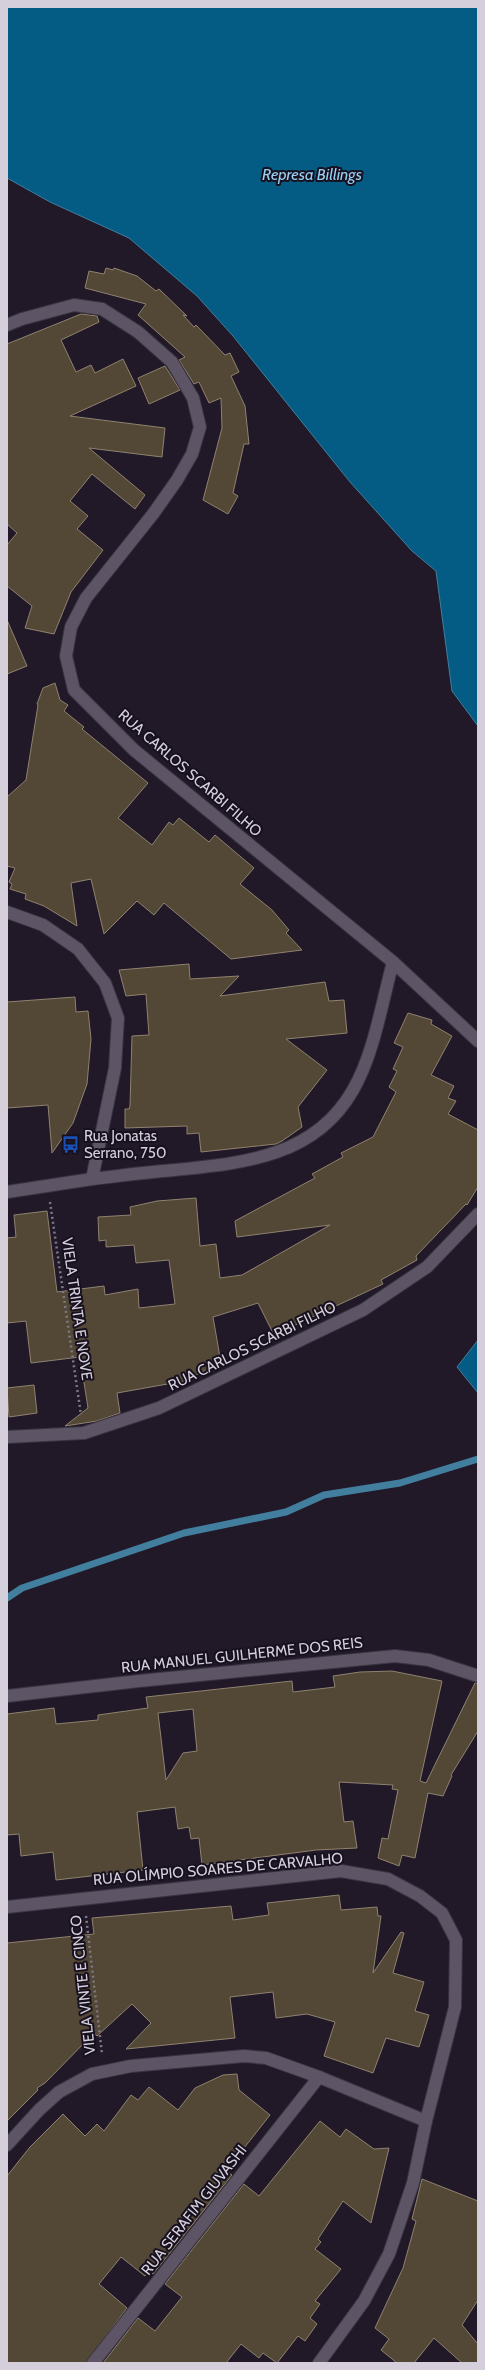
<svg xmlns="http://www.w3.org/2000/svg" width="485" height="2370" viewBox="0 0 485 2370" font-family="Cabin,sans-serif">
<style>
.water{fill:#045c85;stroke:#427e9e}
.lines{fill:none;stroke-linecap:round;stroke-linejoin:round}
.stream{stroke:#427e9e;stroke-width:7}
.building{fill:#534736;stroke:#8f8270;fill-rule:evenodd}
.street-casing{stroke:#3a3541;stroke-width:14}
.secondary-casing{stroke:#3a3541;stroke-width:14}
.path{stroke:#7f7986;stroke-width:2.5;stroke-dasharray:2 3;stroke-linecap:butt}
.street{stroke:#5d5466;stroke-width:12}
.secondary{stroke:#5d5466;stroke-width:12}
.labels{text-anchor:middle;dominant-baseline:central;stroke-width:4;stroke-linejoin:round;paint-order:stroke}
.street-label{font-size:15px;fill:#d4cfda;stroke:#17101f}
.poi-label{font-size:15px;fill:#d4cfda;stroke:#17101f;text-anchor:start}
.water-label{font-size:16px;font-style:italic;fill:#98d0f4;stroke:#17101f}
</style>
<rect width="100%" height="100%" fill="#211928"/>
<g class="water">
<polygon points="7,7 478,7 478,726 452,691 436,571 412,551 350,482 233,336 197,296 129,238 50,202 7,178"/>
<polygon points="478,1340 478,1393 457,1367"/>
</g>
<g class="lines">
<polyline class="stream" points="7,1598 22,1588 184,1533 286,1512 324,1495 400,1483 478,1459"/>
</g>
<g class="building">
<polygon points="106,268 113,270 114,268 137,276 156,291 159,289 187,316 183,315 194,327 196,325 225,355 230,353 239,372 231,376 245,406 249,444 244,444 233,493 238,496 228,514 203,500 222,428 221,398 209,403 199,382 194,384 179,360 185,357 138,315 146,304 85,288 89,271 104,274"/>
<polygon points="81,314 97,316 99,322 61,340 76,372 91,365 95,373 123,359 136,386 70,416 165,428 162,457 89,448 145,495 135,509 92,474 70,501 88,516 77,529 103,550 71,592 54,634 25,628 32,606 7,586 7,545 17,533 7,524 7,344"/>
<polygon points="165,366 180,390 149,404 138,378"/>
<polygon points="7,620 27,666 7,674"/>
<polygon points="55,683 60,700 68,705 64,711 84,727 82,729 148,783 118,818 152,845 169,822 173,825 179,818 209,842 215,835 254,868 240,884 272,910 289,930 286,933 302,950 231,959 164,903 154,915 137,901 104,934 91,879 71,883 77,926 44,906 25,899 26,894 10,889 12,884 9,882 15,868 7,866 7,797 26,780 38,705 37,704 43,688"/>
<polygon points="189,964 190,979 239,976 220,996 325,982 329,1001 344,1000 347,1033 286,1039 327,1070 298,1107 302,1127 282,1141 276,1144 201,1152 199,1133 187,1134 187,1126 125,1128 125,1109 129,1109 130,1106 132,1036 149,1035 146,994 126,996 119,970"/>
<polygon points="75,997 76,1012 88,1011 91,1039 87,1084 73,1123 52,1153 48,1105 7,1108 7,1002"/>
<polygon points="408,1013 432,1020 431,1024 452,1036 431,1075 454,1086 448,1098 456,1101 448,1114 478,1130 478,1187 467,1205 466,1204 416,1256 417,1260 381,1280 383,1284 274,1335 258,1303 213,1317 221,1363 173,1386 173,1383 117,1393 120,1413 97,1421 65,1426 88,1408 80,1357 31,1363 26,1321 7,1323 7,1238 16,1237 14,1215 47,1211 57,1292 104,1286 105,1295 138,1289 139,1308 175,1304 169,1260 136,1263 134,1245 106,1247 106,1240 99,1241 98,1217 131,1215 130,1207 157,1201 196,1198 200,1246 216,1244 220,1278 242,1275 330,1225 237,1237 235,1221 315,1178 312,1174 343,1157 341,1153 373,1137 396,1092 389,1087 397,1071 393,1069 403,1047 394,1043"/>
<polygon points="34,1385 37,1413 9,1417 7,1388"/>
<path d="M392,1671L442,1681L420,1781L426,1783L475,1683H478V1731L451,1775L452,1776L443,1796L428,1793L415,1858L402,1855L399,1866L378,1858L382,1838L388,1839L398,1790L392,1789L393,1785L339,1782L344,1822L353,1821L357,1848L316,1850L202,1865L199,1838L191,1839L189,1827L178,1829L175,1807L137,1812L143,1870L56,1880L53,1852L21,1856L19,1834L7,1835V1714L54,1708L56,1724L98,1720V1715L148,1708L146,1697L292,1681L293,1692L335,1687L333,1676L360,1672ZM193,1709L197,1751L183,1753L166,1780L158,1713Z"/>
<polygon points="339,1895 341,1910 377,1907 378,1916 381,1916 373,1973 401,1932 404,1933 393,1973 424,1982 415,2011 429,2015 419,2047 386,2038 373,2073 324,2056 335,2022 307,2014 276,2018 273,1992 230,1997 235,2038 126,2049 151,2023 132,2004 97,2036 94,2033 45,2083 37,2088 38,2090 7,2121 7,1943 94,1934 92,1918 231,1906 233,1920 269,1915 267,1903"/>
<polygon points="237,2074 239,2090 270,2115 226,2171 232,2175 153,2274 149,2271 145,2276 121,2257 99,2284 127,2308 86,2363 7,2363 7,2176 30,2147 63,2114 85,2136 97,2124 104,2131 131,2095 138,2100 149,2087 178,2110 195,2088 223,2075"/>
<polygon points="320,2121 340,2137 346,2129 374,2149 389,2148 371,2223 343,2201 318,2239 321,2242 315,2249 341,2269 315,2301 320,2304 310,2318 317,2324 305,2341 298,2336 277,2363 263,2353 259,2358 241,2344 226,2363 103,2363 138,2318 155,2331 182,2297 165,2284 244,2184 259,2196"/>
<polygon points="422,2179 478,2201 478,2300 462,2325 478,2344 478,2363 462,2363 434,2338 414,2363 397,2363 381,2350 389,2339 375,2328 403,2268 416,2221 412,2219"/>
</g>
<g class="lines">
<defs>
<g id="street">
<polyline points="7,325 22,319 74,305 102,309 138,332 172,362 193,398 200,427 192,454 177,480 153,514 86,598 71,627 66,656 74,690 134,750 393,962 478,1041"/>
<path d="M92,1179C119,1176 147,1172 174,1170C244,1163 315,1157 353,1090C374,1054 382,1002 393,962"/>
<polyline points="7,1437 84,1433 159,1408 363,1310 427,1267 478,1214"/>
<polyline points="7,1696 139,1681 395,1656 429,1660 478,1676"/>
<polyline points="7,2145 39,2110 59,2092 92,2074 131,2066 244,2056 266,2058 319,2077 426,2121"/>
<polyline points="93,2363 319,2077"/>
</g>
<g id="secondary">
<polyline points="7,912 43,925 78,949 105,983 118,1018 115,1068 92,1179 7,1192"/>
<polyline points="7,1907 341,1871 388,1879 420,1896 442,1913 456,1940 455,2007 426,2121 413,2183 389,2254 364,2301 319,2363"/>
</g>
</defs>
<use href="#street" class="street-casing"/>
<use href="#secondary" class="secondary-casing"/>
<g class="path">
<polyline points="50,1202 81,1415"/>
<polyline points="86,1916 102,2054"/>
</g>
<use href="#street" class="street"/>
<use href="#secondary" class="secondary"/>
</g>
<defs>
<symbol id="bus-bare" viewBox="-9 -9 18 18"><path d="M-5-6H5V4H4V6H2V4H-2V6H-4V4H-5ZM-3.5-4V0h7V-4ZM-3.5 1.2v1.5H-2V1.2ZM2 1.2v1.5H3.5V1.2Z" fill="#1a4fb4" stroke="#17101f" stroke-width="2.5" paint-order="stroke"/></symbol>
</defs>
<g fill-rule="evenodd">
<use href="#bus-bare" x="58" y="1132" width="25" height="25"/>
</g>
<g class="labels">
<g class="street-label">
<text transform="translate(190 773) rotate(41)">RUA CARLOS SCARBI FILHO</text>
<text transform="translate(77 1309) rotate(82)">VIELA TRINTA E NOVE</text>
<text transform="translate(252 1346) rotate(-26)">RUA CARLOS SCARBI FILHO</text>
<text transform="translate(242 1655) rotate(-6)">RUA MANUEL GUILHERME DOS REIS</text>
<text transform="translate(218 1869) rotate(-5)">RUA OLÍMPIO SOARES DE CARVALHO</text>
<text transform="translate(83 1985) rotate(-96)">VIELA VINTE E CINCO</text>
<text transform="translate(194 2210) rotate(-52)">RUA SERAFIM GIUVASHI</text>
</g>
<g class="poi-label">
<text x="84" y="1136">Rua Jonatas<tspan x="84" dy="17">Serrano, 750</tspan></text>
</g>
<g class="water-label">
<text x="312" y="174">Represa Billings</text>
</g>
</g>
<rect width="485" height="2370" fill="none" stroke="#d4cfda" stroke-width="16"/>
</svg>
